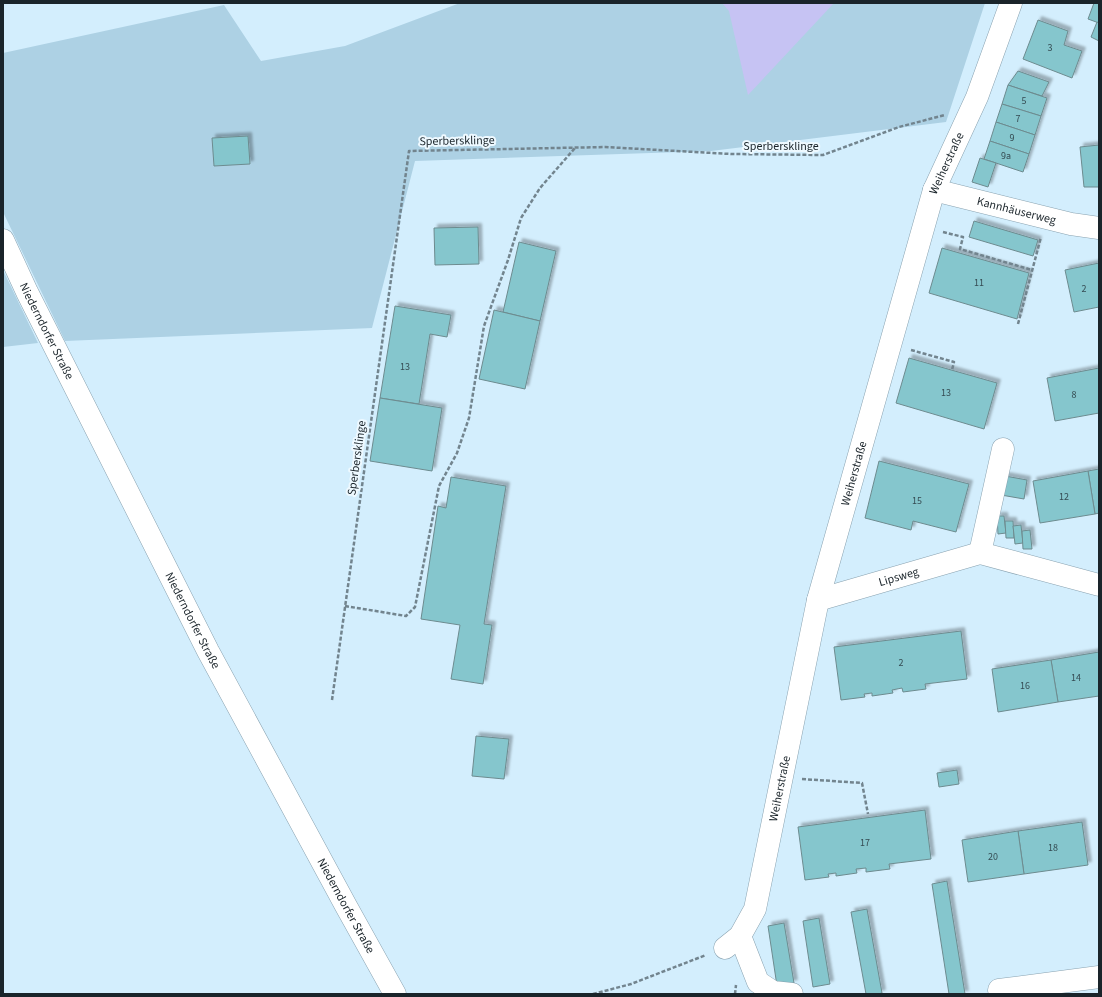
<svg xmlns="http://www.w3.org/2000/svg" width="1102" height="997" viewBox="0 0 1102 997" font-family="'Source Sans 3',sans-serif">
<style>
.green{fill:#add1e4}
.water{fill:#c6c3f3}
.building{fill:#85c6cd;stroke:#6d8b8f;filter:url(#shadow)}
.lines{fill:none;stroke-linecap:round;stroke-linejoin:round}
.minor-casing{stroke:#89a2b0;stroke-width:23}
.major-casing{stroke:#89a2b0;stroke-width:23}
.path{stroke:#72848e;stroke-width:2.5;stroke-dasharray:4 2;stroke-linecap:butt}
.minor{stroke:#fff;stroke-width:22}
.major{stroke:#fff;stroke-width:22}
.labels{text-anchor:middle;dominant-baseline:central;stroke-width:4;stroke-linejoin:round;paint-order:stroke}
.number-label{font-size:10px;fill:#354c53}
.street-label{font-size:12px;fill:#1a242a;stroke:#eef9ff}
</style>
<defs>
<filter id="shadow"><feDropShadow dx="3.5" dy="-3.5" stdDeviation="1" flood-color="#0004"/></filter>
</defs>
<rect width="100%" height="100%" fill="#d3eefd"/>
<g class="green">
<polygon points="460,3 985,3 946,122 711,151 415,161 372,328 65,341 3,212 3,53 224,5 261,61 345,46"/>
<polygon points="3,270 38,343 3,347"/>
</g>
<polygon class="water" points="722,3 834,3 748,95 729,11"/>
<g class="building">
<polygon points="1094,3 1099,3 1099,23 1088,19"/>
<polygon points="1038,20 1068,31 1064,45 1082,51 1072,78 1023,59"/>
<polygon points="1097,22 1099,23 1099,41 1091,37"/>
<polygon points="1018,71 1049,82 1042,96 1008,85"/>
<polygon points="1008,85 1047,98 1041,116 1002,104"/>
<polygon points="1002,104 1041,116 1035,135 996,122"/>
<polygon points="996,122 1035,135 1029,154 990,141"/>
<polygon points="248,136 250,164 214,166 212,138"/>
<polygon points="990,141 1029,154 1023,172 984,159"/>
<polygon points="1099,145 1099,187 1084,187 1080,147"/>
<polygon points="980,158 996,163 988,187 972,182"/>
<polygon points="974,221 1038,240 1033,256 969,237"/>
<polygon points="478,227 479,264 435,265 434,228"/>
<polygon points="519,242 556,251 540,321 503,312"/>
<polygon points="942,248 1029,273 1017,319 929,293"/>
<polygon points="1099,263 1099,307 1074,312 1065,270"/>
<polygon points="395,306 451,315 447,337 430,334 419,404 380,398"/>
<polygon points="494,310 540,321 525,389 479,379"/>
<polygon points="909,358 997,383 984,429 896,403"/>
<polygon points="1099,368 1099,413 1055,421 1047,378"/>
<polygon points="380,398 442,408 432,471 370,461"/>
<polygon points="879,461 969,484 956,532 913,521 911,530 865,518"/>
<polygon points="1099,469 1099,513 1095,514 1088,471"/>
<polygon points="1088,471 1095,514 1040,523 1033,481"/>
<polygon points="1005,476 1027,480 1024,499 1001,495"/>
<polygon points="451,477 506,486 484,624 492,625 483,684 451,679 460,625 421,619 438,506 446,508"/>
<polygon points="997,516 1004,516 1006,533 998,534"/>
<polygon points="1005,521 1013,521 1014,538 1006,538"/>
<polygon points="1021,525 1023,543 1015,544 1013,526"/>
<polygon points="1030,530 1032,549 1023,549 1022,531"/>
<polygon points="961,631 967,679 925,684 926,689 903,692 902,688 892,690 893,693 872,696 872,693 864,694 865,697 841,700 834,647"/>
<polygon points="1099,652 1099,696 1058,702 1051,660"/>
<polygon points="1051,660 1058,702 998,712 992,669"/>
<polygon points="476,736 509,739 504,779 472,776"/>
<polygon points="957,770 959,784 939,787 937,773"/>
<polygon points="925,810 931,859 889,864 890,869 866,872 866,868 856,869 857,873 836,876 836,873 828,874 829,877 805,880 798,827"/>
<polygon points="1082,822 1088,865 1024,874 1018,831"/>
<polygon points="1018,831 1024,874 968,882 962,840"/>
<polygon points="947,881 965,994 949,994 932,884"/>
<polygon points="867,909 882,993 878,994 866,994 851,912"/>
<polygon points="819,918 830,984 813,987 803,921"/>
<polygon points="784,923 794,983 777,986 768,926"/>
</g>
<g class="lines">
<defs>
<g id="minor">
<path id="s1" d="M934,190L1071,224L1099,228"/>
<polyline points="980,553 1003,449"/>
<path id="s2" d="M818,600L980,553L1099,585"/>
<polyline points="740,936 758,982 773,992 792,994"/>
<path id="s3" d="M725,948L740,936L755,909L818,600L934,190L977,97L1011,3"/>
<polyline points="999,990 1099,977"/>
</g>
<g id="major">
<path id="s4" d="M3,240L27,292L208,651L346,906L395,994"/>
</g>
</defs>
<use href="#minor" class="minor-casing"/>
<use href="#major" class="major-casing"/>
<g class="path">
<polyline points="943,232 963,237 960,249 1032,270"/>
<polyline points="1018,324 1041,237"/>
<polyline points="911,350 954,362 952,370"/>
<polyline points="345,606 406,616 415,607 439,486 457,453 469,418 484,326 508,260 521,218 540,188 575,148"/>
<polyline points="332,700 409,151 605,147 731,154 823,155 899,127 945,115"/>
<polyline points="802,779 862,783 868,814"/>
<polyline points="593,994 631,984 706,955"/>
<polyline points="735,994 736,985"/>
</g>
<use href="#minor" class="minor"/>
<use href="#major" class="major"/>
</g>
<g class="labels">
<g class="number-label">
<text x="1050" y="48">3</text>
<text x="1024" y="101">5</text>
<text x="1018" y="119">7</text>
<text x="1012" y="138">9</text>
<text x="1006" y="156">9a</text>
<text x="979" y="283">11</text>
<text x="1084" y="289">2</text>
<text x="405" y="367">13</text>
<text x="946" y="393">13</text>
<text x="1074" y="395">8</text>
<text x="1064" y="497">12</text>
<text x="917" y="501">15</text>
<text x="901" y="663">2</text>
<text x="1076" y="678">14</text>
<text x="1025" y="686">16</text>
<text x="865" y="843">17</text>
<text x="1053" y="848">18</text>
<text x="993" y="857">20</text>
</g>
<g class="street-label">
<text transform="translate(457 141) rotate(-1)">Sperbersklinge</text>
<text x="781" y="146">Sperbersklinge</text>
<text stroke="none"><textPath href="#s3" startOffset="821">Weiherstraße</textPath></text>
<text stroke="none"><textPath href="#s1" startOffset="85">Kannhäuserweg</textPath></text>
<text stroke="none"><textPath href="#s4" startOffset="101">Niederndorfer Straße</textPath></text>
<text transform="translate(357 458) rotate(-82)">Sperbersklinge</text>
<text stroke="none"><textPath href="#s3" startOffset="497">Weiherstraße</textPath></text>
<text stroke="none"><textPath href="#s2" startOffset="84">Lipsweg</textPath></text>
<text stroke="none"><textPath href="#s4" startOffset="425">Niederndorfer Straße</textPath></text>
<text stroke="none"><textPath href="#s3" startOffset="173">Weiherstraße</textPath></text>
<text stroke="none"><textPath href="#s4" startOffset="749">Niederndorfer Straße</textPath></text>
</g>
</g>
<rect width="1102" height="997" fill="none" stroke="#1a242a" stroke-width="8"/>
</svg>
